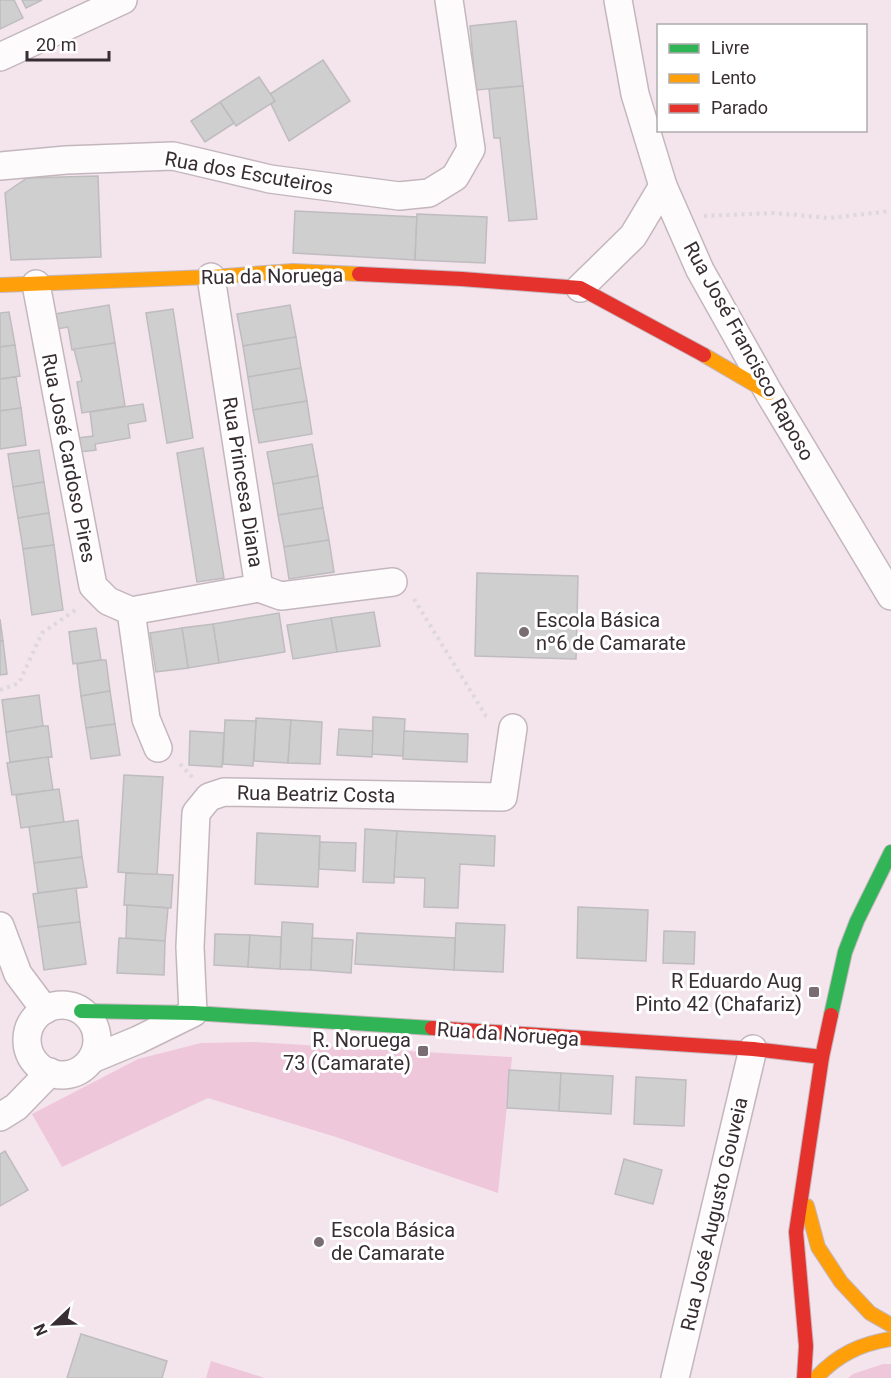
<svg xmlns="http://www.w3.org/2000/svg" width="891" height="1378" viewBox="0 0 891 1378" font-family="Roboto,sans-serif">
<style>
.green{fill:#eec7db}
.building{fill:#d0cfd0;stroke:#bebcbe;stroke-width:1.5}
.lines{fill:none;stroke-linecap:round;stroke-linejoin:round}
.street-casing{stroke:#c3b7bd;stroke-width:30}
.fast-casing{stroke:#c3b7bd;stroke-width:16}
.slow-casing{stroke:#c3b7bd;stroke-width:16}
.jam-casing{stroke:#c3b7bd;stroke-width:16}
.path{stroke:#ddd8da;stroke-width:4;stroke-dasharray:3 4.5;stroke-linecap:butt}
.street{stroke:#fdfbfc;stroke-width:27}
.fast{stroke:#30b455;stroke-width:14}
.slow{stroke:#ff9f0a;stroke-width:14}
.jam{stroke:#e5322d;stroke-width:14}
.poi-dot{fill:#796d73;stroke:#fff;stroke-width:2}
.labels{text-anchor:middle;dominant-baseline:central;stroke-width:6;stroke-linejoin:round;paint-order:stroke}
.street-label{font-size:20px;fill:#372d32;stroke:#fff}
.poi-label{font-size:20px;fill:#372d32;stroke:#fff;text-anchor:start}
</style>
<rect width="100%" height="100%" fill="#f4e4ec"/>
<g class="green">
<polygon points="254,1042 512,1057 498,1193 336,1137 208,1098 62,1167 32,1114 138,1059 201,1043"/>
<polygon points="211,1361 265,1378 206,1378"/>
<polygon points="883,1364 891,1364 891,1378 848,1378 853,1374"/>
</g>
<g class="building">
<polygon points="0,0 14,0 23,18 0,29"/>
<polygon points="22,0 42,0 26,8"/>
<polygon points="516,21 523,86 476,90 470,26"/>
<polygon points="323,60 350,101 289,141 271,104 275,101 270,94"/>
<polygon points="259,77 275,101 236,126 220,102"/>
<polygon points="523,86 537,219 509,221 500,138 494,138 489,89"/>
<polygon points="220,102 234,123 205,142 191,121"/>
<polygon points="98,176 101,257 11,260 5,193 27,178"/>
<polygon points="295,211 417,217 415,260 293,253"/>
<polygon points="417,214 487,217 485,263 415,260"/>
<polygon points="109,305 115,343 72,350 68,327 57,329 54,314"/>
<polygon points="290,305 296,337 243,346 237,314"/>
<polygon points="173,309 193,438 167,443 146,313"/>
<polygon points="9,312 15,345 0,347 0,313"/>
<polygon points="296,337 301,368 248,377 243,346"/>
<polygon points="115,343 125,406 82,413 77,382 82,381 74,349"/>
<polygon points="15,345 20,376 0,379 0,347"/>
<polygon points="301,368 307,401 253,410 248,377"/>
<polygon points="16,377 21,408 0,411 0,379"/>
<polygon points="307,401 312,434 259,443 253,410"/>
<polygon points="143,404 146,421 128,424 130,438 95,444 96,450 80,452 78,438 93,436 90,412"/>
<polygon points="21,408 26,445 0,449 0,411"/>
<polygon points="312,444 318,476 273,484 267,452"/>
<polygon points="203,448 224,578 197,582 177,453"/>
<polygon points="39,450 44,482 13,487 8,454"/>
<polygon points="318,476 323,508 278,515 273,484"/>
<polygon points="44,482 49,513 18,518 13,487"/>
<polygon points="323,508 329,540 284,547 278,515"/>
<polygon points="49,513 54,545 23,549 18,518"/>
<polygon points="329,540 334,572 289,579 284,547"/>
<polygon points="54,545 63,610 32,615 23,549"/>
<polygon points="477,573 578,576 576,659 475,656"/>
<polygon points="374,612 380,646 337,652 331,618"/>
<polygon points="279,613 285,652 219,663 213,624"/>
<polygon points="331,618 337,652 293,659 287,625"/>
<polygon points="0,619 3,641 0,641"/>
<polygon points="213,624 219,663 188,668 182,628"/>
<polygon points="96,628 101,660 73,664 69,632"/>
<polygon points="182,628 188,668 156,672 150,633"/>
<polygon points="0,641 3,641 7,674 0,675"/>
<polygon points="101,660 106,660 110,691 81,696 77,664"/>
<polygon points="110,691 115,724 86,728 81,696"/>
<polygon points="39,695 43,726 6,732 2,700"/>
<polygon points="373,717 405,719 403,756 372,754"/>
<polygon points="256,718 291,720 288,763 254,761"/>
<polygon points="225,720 256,721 253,766 223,764"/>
<polygon points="291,720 322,722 320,764 288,763"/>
<polygon points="115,724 120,755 91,759 86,728"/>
<polygon points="43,726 48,726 52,757 10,762 6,732"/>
<polygon points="339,729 373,731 372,757 337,755"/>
<polygon points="190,731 224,733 222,767 189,765"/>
<polygon points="404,731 468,734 467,762 403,759"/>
<polygon points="48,757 53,790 12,795 7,763"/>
<polygon points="124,775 163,777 157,875 118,872"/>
<polygon points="59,789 64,822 21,828 16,795"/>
<polygon points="78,820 82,857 34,863 29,827"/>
<polygon points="365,829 397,831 394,883 363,882"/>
<polygon points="397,831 495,836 494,866 460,864 458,908 424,907 425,878 394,877"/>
<polygon points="257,833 320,836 318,887 255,884"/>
<polygon points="320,842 356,843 355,871 319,869"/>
<polygon points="82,857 87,887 38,893 34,863"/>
<polygon points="126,873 173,875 171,908 124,905"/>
<polygon points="76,888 80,922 38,927 33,894"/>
<polygon points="127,905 168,908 165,941 126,938"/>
<polygon points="578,907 648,910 646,961 577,958"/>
<polygon points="80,922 86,964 44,970 38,927"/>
<polygon points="282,922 313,924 311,970 280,969"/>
<polygon points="456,923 505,925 503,972 454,970"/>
<polygon points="664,931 695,932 694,964 663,963"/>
<polygon points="357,933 455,938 454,970 355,964"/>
<polygon points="215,934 250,935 248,967 214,965"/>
<polygon points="250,935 281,937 280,969 248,967"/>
<polygon points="119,938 165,941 164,975 117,973"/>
<polygon points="312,938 353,940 351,973 311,970"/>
<polygon points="509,1070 561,1073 559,1111 507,1108"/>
<polygon points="561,1073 613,1076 611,1114 559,1111"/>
<polygon points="636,1077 686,1080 684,1126 634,1124"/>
<polygon points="5,1151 28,1190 0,1206 0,1154"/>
<polygon points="624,1159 662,1170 653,1204 615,1194"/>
<polygon points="81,1334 167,1361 162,1378 67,1378"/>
</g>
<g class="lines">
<defs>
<g id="street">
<polyline points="618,0 635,94 663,186 700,270 769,393 891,596"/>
<polyline points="0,57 123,0"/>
<polyline points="0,166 66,160 173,156 270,179 399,196 429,193 455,177 471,149 449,0"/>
<polyline points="211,277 259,588"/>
<polyline points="36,284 93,586 108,601 131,611 259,588"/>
<polyline points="580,288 633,236 663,186"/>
<polyline points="259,588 281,596 393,582"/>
<polyline points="131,611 146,719 158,748"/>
<polyline points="0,926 18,974 45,1010"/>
<circle cx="62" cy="1040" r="35"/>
<polyline points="92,1059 138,1040 193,1013 190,947 196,813 209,797 224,792 503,797 513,728"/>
<polyline points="0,1117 16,1107 50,1072"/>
<polyline points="675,1378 753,1049"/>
</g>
<g id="fast">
<polyline points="81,1011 193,1013 432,1028"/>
<polyline points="831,1015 845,952 857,921 891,852"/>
</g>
<g id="slow">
<polyline points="0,285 211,277 293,271 359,274"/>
<polyline points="704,355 769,393"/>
<polyline points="807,1206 818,1247 841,1282 870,1313 891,1325"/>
<path d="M816,1378C837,1355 860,1344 891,1339"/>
</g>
<g id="jam">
<polyline points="359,274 462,279 580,288 704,355"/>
<polyline points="432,1028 753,1049 822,1057"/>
<polyline points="804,1378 806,1346 796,1232 822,1057 831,1015"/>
</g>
</defs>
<use href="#street" class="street-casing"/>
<use href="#fast" class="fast-casing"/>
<use href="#slow" class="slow-casing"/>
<use href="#jam" class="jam-casing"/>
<g class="path">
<polyline points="704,216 773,213 830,218 891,211"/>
<polyline points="414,599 486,716 491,718"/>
<polyline points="0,690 19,683 42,633 77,609"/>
<polyline points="180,764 193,778"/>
</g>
<use href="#street" class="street"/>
<use href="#fast" class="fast"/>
<use href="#slow" class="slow"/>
<use href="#jam" class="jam"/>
</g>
<g class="poi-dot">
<circle cx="524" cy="632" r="6"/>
<rect x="808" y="986" width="12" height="12" rx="3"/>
<rect x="417" y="1045" width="12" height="12" rx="3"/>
<circle cx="319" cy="1242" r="6"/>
</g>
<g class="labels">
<g class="street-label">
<text transform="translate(249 173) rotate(10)">Rua dos Escuteiros</text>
<text transform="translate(272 276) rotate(-1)">Rua da Noruega</text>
<text transform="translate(749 351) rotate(61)">Rua José Francisco Raposo</text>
<text transform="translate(69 458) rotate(79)">Rua José Cardoso Pires</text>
<text transform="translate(243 482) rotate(81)">Rua Princesa Diana</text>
<text transform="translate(316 794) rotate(1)">Rua Beatriz Costa</text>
<text transform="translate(508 1034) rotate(4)">Rua da Noruega</text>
<text transform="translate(714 1214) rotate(-77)">Rua José Augusto Gouveia</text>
</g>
<g class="poi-label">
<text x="536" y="620">Escola Básica<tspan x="536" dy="23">nº6 de Camarate</tspan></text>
<text x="802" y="981" text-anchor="end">R Eduardo Aug<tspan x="802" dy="23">Pinto 42 (Chafariz)</tspan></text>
<text x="411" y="1040" text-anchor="end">R. Noruega<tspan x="411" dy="23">73 (Camarate)</tspan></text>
<text x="331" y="1230">Escola Básica<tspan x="331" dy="23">de Camarate</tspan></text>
</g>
</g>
<rect x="657" y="24" width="210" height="108" fill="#ffffff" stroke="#afabad" stroke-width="1.5"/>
<rect x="669" y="44" width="30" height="9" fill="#30b455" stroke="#afabad" stroke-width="1.5"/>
<text x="711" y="54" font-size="18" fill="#372d32">Livre</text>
<rect x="669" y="74" width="30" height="9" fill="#ff9f0a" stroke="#afabad" stroke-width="1.5"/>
<text x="711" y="84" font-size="18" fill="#372d32">Lento</text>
<rect x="669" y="104" width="30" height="9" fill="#e5322d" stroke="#afabad" stroke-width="1.5"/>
<text x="711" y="114" font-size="18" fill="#372d32">Parado</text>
<g transform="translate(54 1324) rotate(247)" stroke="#ffffff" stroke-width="4.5" paint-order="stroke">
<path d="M0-4.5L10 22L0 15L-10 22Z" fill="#372d32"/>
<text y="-9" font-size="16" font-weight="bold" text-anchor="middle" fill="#372d32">N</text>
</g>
<path d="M27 51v9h82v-9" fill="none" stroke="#372d32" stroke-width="3"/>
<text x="36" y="51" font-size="18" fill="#372d32" stroke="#ffffff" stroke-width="4.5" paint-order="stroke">20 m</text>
</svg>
